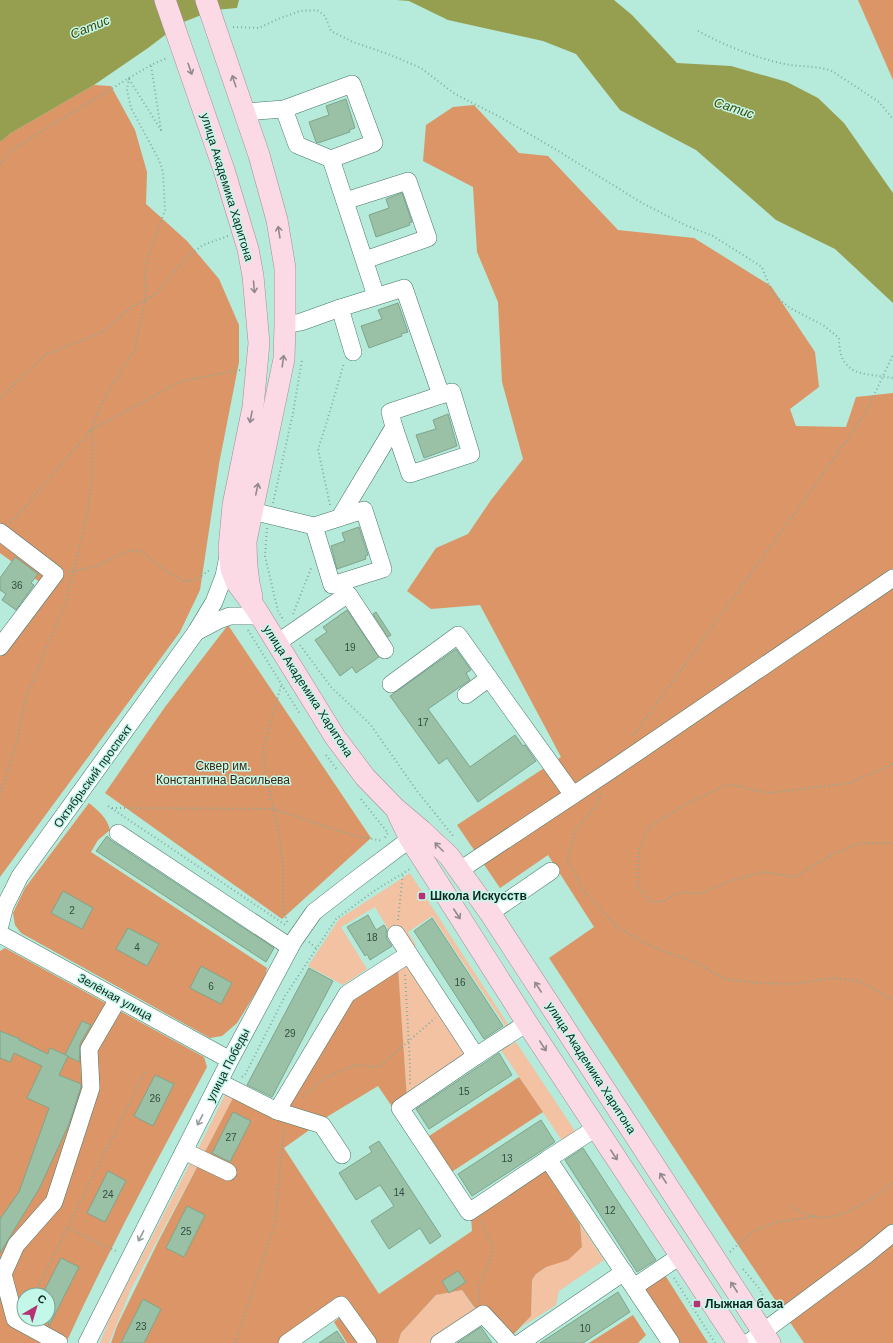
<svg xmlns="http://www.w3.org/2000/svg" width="893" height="1343" viewBox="0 0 893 1343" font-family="Arial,sans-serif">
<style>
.green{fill:#f2c2a3}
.forest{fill:#db9567;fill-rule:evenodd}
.water{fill:#969e4f}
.building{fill:#9ac1a5;stroke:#7fa58a}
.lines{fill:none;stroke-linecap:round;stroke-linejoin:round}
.minor-casing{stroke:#47776a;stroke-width:18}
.major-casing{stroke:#a78b96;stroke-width:22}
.path{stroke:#82ada0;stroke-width:2;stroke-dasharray:1 3;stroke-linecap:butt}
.minor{stroke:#fff;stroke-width:17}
.major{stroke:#fbdae6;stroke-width:21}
.oneway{stroke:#92898d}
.oneway2{stroke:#949d9b}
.poi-dot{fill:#b73275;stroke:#c3f8e8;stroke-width:1.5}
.labels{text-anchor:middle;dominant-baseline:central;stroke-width:3;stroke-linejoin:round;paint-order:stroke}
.number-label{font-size:10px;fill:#334d41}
.street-label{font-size:12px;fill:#112620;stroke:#c3f8e8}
.park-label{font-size:12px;fill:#422511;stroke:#c3f8e8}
.poi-label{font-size:12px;font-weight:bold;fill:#112620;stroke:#c3f8e8;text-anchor:start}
.water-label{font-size:13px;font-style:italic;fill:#3f4303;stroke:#c3f8e8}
</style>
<rect width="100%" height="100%" fill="#b6eada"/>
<g class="green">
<polygon points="410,873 511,1029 508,1030 432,916 408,932 416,945 403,954 375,907 341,927 367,969 343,985 308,966 339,919"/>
<polygon points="409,961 471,1055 407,1099 398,967"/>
<polygon points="516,1042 577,1134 563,1142 501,1050"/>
<polygon points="225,1095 233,1098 202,1157 196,1153"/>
<polygon points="193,1158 200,1161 131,1289 109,1343 100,1343 111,1315"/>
<polygon points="580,1224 604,1260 559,1291 556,1305 523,1326 531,1316 532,1280 536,1274 546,1267 582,1247"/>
<polygon points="462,1290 473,1307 479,1310 429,1343 398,1343 401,1333 436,1295"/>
</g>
<g class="forest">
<polygon points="858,0 893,0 893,80"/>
<polygon points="94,85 111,86 135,130 147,172 146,204 187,241 219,279 239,325 239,362 219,464 200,590 180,632 0,877 0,631 3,633 41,583 0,553 0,142 11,133"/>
<polygon points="474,105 519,153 548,156 618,230 694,238 771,286 815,352 819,387 790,409 796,426 846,427 856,397 893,393 893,1343 804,1343 730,1233 549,958 594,927 548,855 500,888 457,825 561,757 480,605 431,609 407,591 436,548 468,534 491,500 523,459 502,382 498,302 477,252 473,187 423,161 426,125 453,107"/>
<polygon points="228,625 371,838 282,919 105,793 165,707"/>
<path d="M89,803C99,811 107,818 110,830L98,840L91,852L267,968L265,978L237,1023L222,1036L210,1038L21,933L15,925L13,913L25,888Z"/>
<path d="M5,948L204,1057L207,1067C158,1158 109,1249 66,1343H0V951ZM24,1295H48V1319H24Z"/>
<polygon points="398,967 407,1099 393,1108 378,1086 320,1121 282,1110 350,996"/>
<polygon points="519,1077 543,1112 450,1173 426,1138"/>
<polygon points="233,1098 315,1126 284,1148 379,1294 472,1231 471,1216 543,1167 580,1224 582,1247 568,1260 546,1267 536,1274 532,1280 531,1316 511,1337 487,1313 474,1307 462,1290 436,1295 401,1333 398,1343 374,1343 343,1299 278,1343 111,1343 117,1326 158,1242"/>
<polygon points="663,1272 708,1343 676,1343 639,1287"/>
<polygon points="344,1314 363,1343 347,1343 334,1322"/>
<polygon points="633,1315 646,1335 638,1343 589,1343"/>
</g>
<g class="water">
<polygon points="0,0 239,0 237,8 214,10 181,23 148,48 94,85 11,133 0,142"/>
<polygon points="396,0 614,0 632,15 677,63 731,66 787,82 818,98 844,123 893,193 893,303 835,249 776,220 696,150 620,110 576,54 543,41 448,20 409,1"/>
</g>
<g class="building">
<polygon points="346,99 355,128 349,130 350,132 318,143 316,142 309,122 329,115 326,106"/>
<polygon points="402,193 412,222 409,223 410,225 376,237 369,215 389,208 386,199"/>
<polygon points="398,303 408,332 401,334 402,336 369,348 361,326 382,319 378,310"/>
<polygon points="448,414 457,446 424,458 416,435 436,429 433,420"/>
<polygon points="359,527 368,555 365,556 366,559 337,569 331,546 345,541 342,533"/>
<polygon points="15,557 38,574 31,583 34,585 16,610 2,600 6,594 0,590 0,578"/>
<polygon points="347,610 379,657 356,673 352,667 340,676 315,640 327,632 323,627"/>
<polygon points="376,612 391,635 388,637 373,614"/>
<polygon points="456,649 471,670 466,673 470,680 428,709 470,767 515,735 523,746 525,745 536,761 478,802 447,758 439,764 390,696"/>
<polygon points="107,836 112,841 274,948 266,962 96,851"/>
<polygon points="63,891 93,908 82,929 51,913"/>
<polygon points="368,915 376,930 384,925 387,930 386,934 387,939 392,946 370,960 367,954 365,956 347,927"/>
<polygon points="432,918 503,1026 484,1039 414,931"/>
<polygon points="128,928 159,944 147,966 116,949"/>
<polygon points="201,966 232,983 221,1004 190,988"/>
<polygon points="309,968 333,981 272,1097 247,1085"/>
<polygon points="82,1021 91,1025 80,1044 79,1062 65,1055"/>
<polygon points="0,1031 20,1039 19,1040 48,1054 50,1048 68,1056 59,1075 81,1084 81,1087 69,1124 39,1189 0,1253 0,1219 19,1192 49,1108 27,1098 42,1066 14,1053 10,1062 0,1058"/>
<polygon points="499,1053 512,1075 429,1129 416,1109"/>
<polygon points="155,1075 174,1084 153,1126 134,1116"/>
<polygon points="233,1112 251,1121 230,1162 212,1153"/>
<polygon points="541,1120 555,1142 472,1196 458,1174"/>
<polygon points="379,1141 441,1236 430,1244 420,1228 389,1249 371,1221 394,1206 380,1185 356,1200 339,1173 372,1152 369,1147"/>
<polygon points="583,1148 656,1260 637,1272 565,1160"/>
<polygon points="108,1171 126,1181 105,1222 87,1213"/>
<polygon points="187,1206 205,1215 184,1257 166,1248"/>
<polygon points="61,1258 79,1267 49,1326 48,1295 42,1295"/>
<polygon points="458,1271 466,1282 449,1293 442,1281"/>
<polygon points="618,1292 630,1312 583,1343 540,1343"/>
<polygon points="143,1299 161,1309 144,1343 121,1343"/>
<polygon points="481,1327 492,1343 457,1343"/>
<polygon points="337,1331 345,1343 319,1343"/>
</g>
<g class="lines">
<defs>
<g id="minor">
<polyline points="284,109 297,145 331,159"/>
<polyline points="245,112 284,109 352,84 374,143 331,159 376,296"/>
<polyline points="345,201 408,181 428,238 365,260"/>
<polyline points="285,325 301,322 340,308"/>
<polyline points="394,427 410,474 471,454 452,392 441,395"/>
<polyline points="252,511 314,526 364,510 383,569 332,585 314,526"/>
<polyline points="340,517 394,427 390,412 441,395 404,288 340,308 353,352"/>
<polyline points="0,532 55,574 0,647"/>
<polyline points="196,632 219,620 230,616 260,616"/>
<polyline points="277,643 348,594 385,650"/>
<polyline points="391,684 458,635 573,795"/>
<polyline points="466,695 489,678"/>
<polyline points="118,833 290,947"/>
<polyline points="460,870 611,770 893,578"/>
<polyline points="490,913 551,871"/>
<polyline points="0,925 5,906 20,876 196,632 214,602 224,576 228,556"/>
<polyline points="0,934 230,1060"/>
<polyline points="396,934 409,954"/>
<polyline points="476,1056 527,1023"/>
<polyline points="219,1082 277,1111 347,994 409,954 476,1056 400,1108 469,1212 548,1159 671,1343"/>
<polyline points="277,1111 322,1125 342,1155"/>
<polyline points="184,1151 228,1172"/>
<polyline points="548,1159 596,1128"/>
<polyline points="634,1287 680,1256"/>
<polyline points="59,1343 15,1319 3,1274 16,1245 54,1202 91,1088 89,1049 118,999"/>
<polyline points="87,1343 230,1060 293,942 314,912 350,884 410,839"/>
<polyline points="287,1343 341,1305 368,1343"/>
<polyline points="439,1343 483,1314 510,1343"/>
<polyline points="520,1343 624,1272"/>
<polyline points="748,1343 865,1256 893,1233"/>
</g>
<g id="major">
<polyline points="165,0 224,170 248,249 253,276 259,343 253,407 233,505 229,549 231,569 236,582 256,609 277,643 335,737 365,777 395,808 421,830 449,856 490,913 770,1343"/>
<path d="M206,0L259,155L277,220L285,268V325L284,359L246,541C246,560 247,578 252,597"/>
<polyline points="398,814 410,839 421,856 527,1023 738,1343"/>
</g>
</defs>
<use href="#minor" class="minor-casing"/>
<use href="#major" class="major-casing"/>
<g class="path">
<path d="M233,27L259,28L278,19L300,11L317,10L325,16L331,31L353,42L388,54L421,68L455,94L498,116L555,149L642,203L685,225L713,236L762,267L772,293L790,308L823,325L839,338C839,377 863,373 893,378"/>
<path d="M698,31C726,46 758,59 790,65C804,67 819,66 832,71L879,102L893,119"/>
<polyline points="129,79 161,130 151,65"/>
<polyline points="0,164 13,149 129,78 151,65 167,58"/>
<polyline points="0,398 45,355 103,332 129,309 156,294 188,256 203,245 228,236"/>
<polyline points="273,503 293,413 302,360"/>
<polyline points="330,505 318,449 325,428 344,363"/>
<polyline points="11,523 91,430 182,381 240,370"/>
<polyline points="267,528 265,556 278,611 284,621"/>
<polyline points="69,572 97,566 128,551 139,550 171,574 186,582 197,579 211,569"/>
<polyline points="293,614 312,566"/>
<polyline points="248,630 300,714"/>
<polyline points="300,645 331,687 370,724 417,791 454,837"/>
<polyline points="281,686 263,749 267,782 277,822 283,864 283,909 288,924"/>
<polyline points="633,736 823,474 866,412 893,355"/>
<polyline points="326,755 338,771"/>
<polyline points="893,764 850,783 768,793 729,784 686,804 649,827 639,850 637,886 651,902 664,901 680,892 699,894 733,880 764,872 795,877 831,855 861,843 893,843"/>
<polyline points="601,794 598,803 576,830 567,858 582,889 617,927 652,947 695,962 725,979 759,983 793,984 832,978 860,981 893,1000"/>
<polyline points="0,796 17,741 26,697 66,602 88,510 92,474 93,444 91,430 102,402 135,349 146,296 145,276 147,260 165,210 163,172 159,160 131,108 127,90 129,78"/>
<polyline points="361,799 388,833 384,839"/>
<polyline points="108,806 287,926"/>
<polyline points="112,808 274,809 351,835 383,841"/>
<polyline points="398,920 403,873"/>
<polyline points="309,942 316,948"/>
<polyline points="405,975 410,1064 410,1084"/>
<polyline points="242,1077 245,1075 285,996 336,919 374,891 410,869"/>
<polyline points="303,1097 324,1078 356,1065 379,1067 435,1018"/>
<path d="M792,1206C797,1209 803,1213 808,1215C839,1225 869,1200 893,1183"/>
<polyline points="68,1228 118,1252"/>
<path d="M730,1252C746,1236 760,1225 783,1221C793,1219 803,1219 814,1216"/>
<polyline points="743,1269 758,1287 771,1310"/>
<polyline points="674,1278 715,1343"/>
<polyline points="34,1295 146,1070"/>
<polyline points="479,1302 479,1285 489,1264 493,1246 482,1222"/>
<polyline points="235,1343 275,1224 284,1127"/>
</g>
<use href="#minor" class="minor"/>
<use href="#major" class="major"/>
</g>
<defs><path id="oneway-shaft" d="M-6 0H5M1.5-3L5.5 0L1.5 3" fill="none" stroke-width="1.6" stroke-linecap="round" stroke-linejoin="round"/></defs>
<g class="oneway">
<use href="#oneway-shaft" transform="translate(190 69) rotate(71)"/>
<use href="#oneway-shaft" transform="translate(234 81) rotate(-108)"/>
<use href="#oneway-shaft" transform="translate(279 232) rotate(-99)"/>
<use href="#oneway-shaft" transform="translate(254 287) rotate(85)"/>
<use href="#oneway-shaft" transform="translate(283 361) rotate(-82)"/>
<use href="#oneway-shaft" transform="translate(251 417) rotate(101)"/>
<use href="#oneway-shaft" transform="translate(257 489) rotate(-78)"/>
<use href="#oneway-shaft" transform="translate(439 847) rotate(-135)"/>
<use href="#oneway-shaft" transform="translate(457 914) rotate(57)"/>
<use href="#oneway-shaft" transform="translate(538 987) rotate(-123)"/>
<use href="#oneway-shaft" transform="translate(543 1046) rotate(57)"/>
<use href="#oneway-shaft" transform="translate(614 1155) rotate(57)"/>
<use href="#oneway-shaft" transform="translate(663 1178) rotate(-123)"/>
<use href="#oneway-shaft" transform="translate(734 1287) rotate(-123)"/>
</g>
<g class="oneway2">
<use href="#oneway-shaft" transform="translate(200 1120) rotate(117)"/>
<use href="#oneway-shaft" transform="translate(141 1236) rotate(117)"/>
</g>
<g class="poi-dot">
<rect x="418" y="892" width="8" height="8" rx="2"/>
<rect x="693" y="1300" width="8" height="8" rx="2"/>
</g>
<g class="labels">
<g class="number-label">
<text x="17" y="585">36</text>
<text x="350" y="647">19</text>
<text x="423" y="722">17</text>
<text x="72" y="910">2</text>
<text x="372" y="937">18</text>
<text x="137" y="947">4</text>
<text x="460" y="982">16</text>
<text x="211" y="986">6</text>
<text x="290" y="1033">29</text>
<text x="464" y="1091">15</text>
<text x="155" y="1098">26</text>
<text x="231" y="1137">27</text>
<text x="507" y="1158">13</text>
<text x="399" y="1192">14</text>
<text x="108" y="1194">24</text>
<text x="610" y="1210">12</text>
<text x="186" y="1231">25</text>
<text x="141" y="1326">23</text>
<text x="585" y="1328">10</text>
</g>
<g class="street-label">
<text transform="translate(227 187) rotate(73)">улица Академика Харитона</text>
<text transform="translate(308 691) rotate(57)">улица Академика Харитона</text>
<text transform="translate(93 776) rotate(-54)">Октябрьский проспект</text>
<text transform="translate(115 997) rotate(29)">Зелёная улица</text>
<text transform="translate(228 1065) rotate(-63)">улица Победы</text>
<text transform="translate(591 1068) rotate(57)">улица Академика Харитона</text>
</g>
<g class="park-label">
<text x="223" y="766">Сквер им.<tspan x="223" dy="14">Константина Васильева</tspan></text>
</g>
<g class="poi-label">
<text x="430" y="896">Школа Искусств</text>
<text x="705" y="1304">Лыжная база</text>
</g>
<g class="water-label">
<text transform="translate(90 27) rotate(-22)">Сатис</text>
<text transform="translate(734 108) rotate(18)">Сатис</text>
</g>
</g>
<g transform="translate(36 1307) rotate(38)"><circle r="19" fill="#c3f8e8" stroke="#7ca498"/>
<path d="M0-3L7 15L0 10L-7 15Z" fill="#b73275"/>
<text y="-6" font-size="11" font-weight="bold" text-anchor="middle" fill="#112620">С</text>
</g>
</svg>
